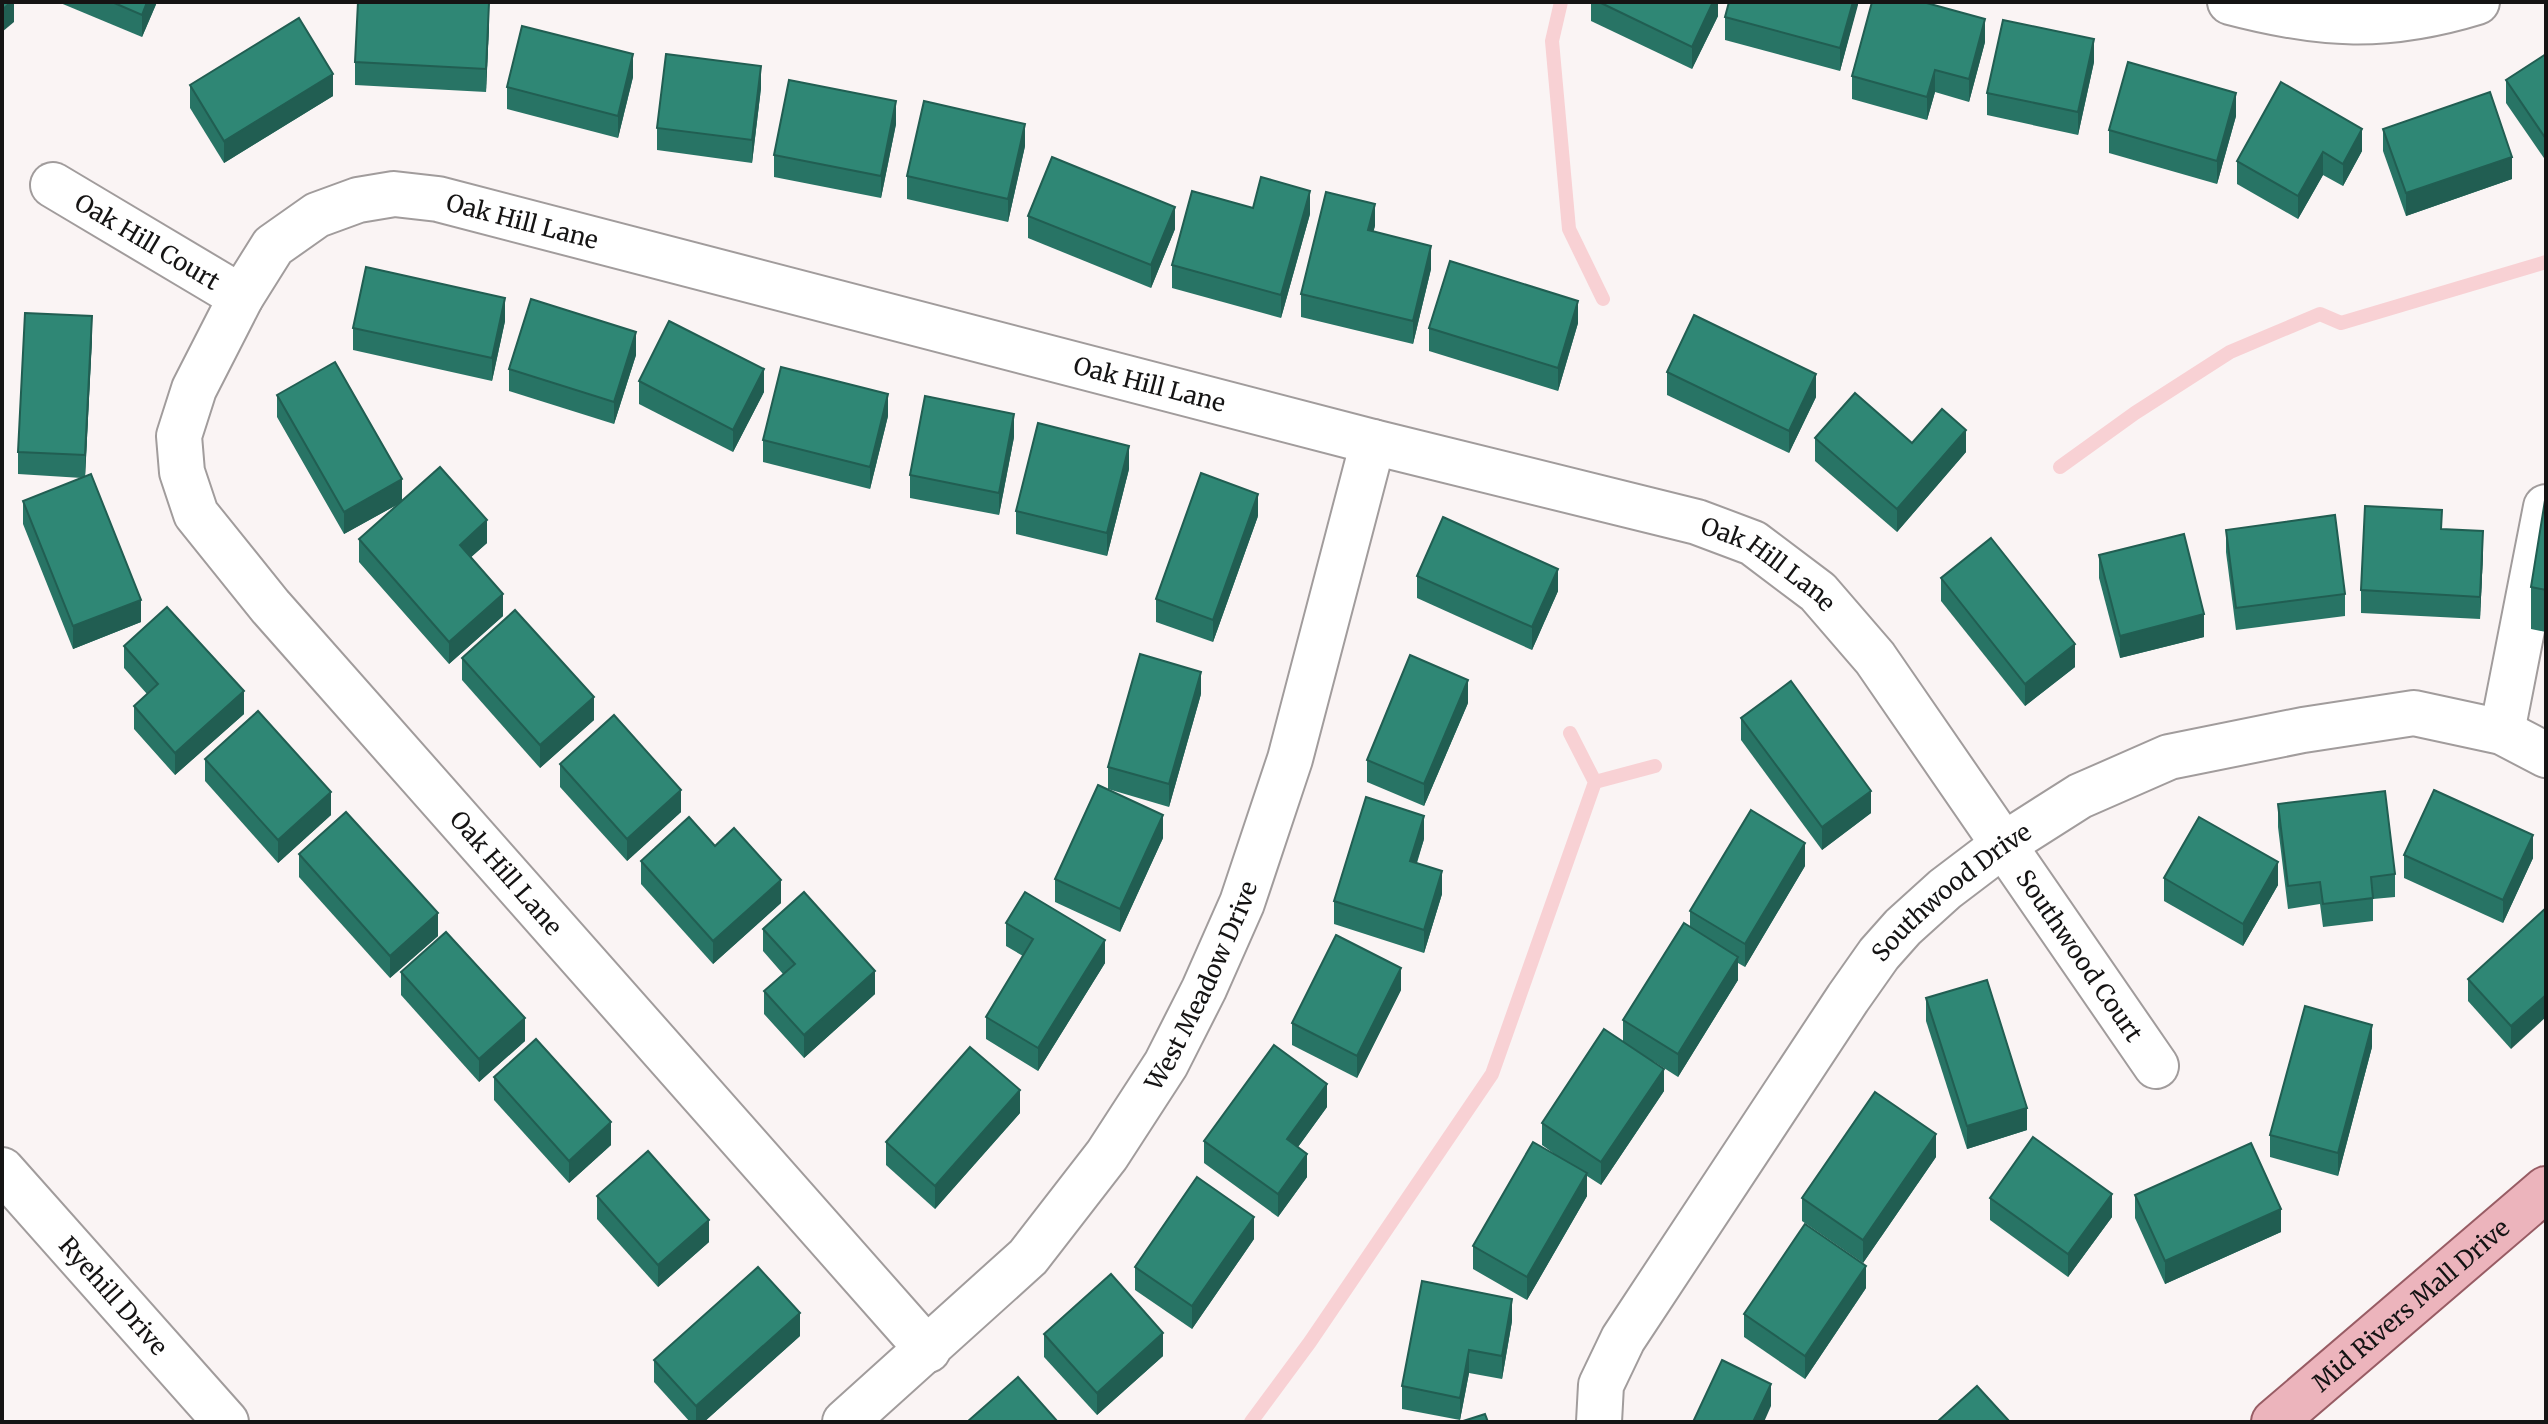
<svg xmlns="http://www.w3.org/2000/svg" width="2548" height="1424" viewBox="0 0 2548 1424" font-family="Merriweather,serif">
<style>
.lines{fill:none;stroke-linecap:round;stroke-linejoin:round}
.stream{stroke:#f8d1d4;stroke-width:14}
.minor-casing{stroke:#a19c9c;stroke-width:48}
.major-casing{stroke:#985c64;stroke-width:48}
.minor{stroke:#fff;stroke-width:44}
.major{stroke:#ecb4bc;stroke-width:44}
.wall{fill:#287465}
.shaded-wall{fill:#215e52}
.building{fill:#2f8775;stroke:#215e52;stroke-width:2}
.labels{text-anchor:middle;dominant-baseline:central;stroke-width:6;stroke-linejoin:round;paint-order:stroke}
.street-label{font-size:24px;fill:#151414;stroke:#fff}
</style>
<rect width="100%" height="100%" fill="#faf4f4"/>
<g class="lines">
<g class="stream">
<polyline points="1561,2 1552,41 1569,229 1603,299"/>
<polyline points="2060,467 2135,413 2230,352 2320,314 2341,323 2546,262"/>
<polyline points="1595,782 1655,766"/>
<polyline points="1251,1422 1310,1342 1492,1074 1595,782 1570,733"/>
</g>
<defs>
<g id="minor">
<path d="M2230,2C2321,26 2386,30 2477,2"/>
<path id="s1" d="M53,185L241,297"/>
<polyline points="2502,732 2546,507"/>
<path id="s2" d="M2,1170L226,1422"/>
<path id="s3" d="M928,1350L270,606L196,514L182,472L179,436L194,389L241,297L273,246L317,215L358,200L394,194L438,199L1373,442L1697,522L1753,543L1818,592L1875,658L2156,1066"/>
<path id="s4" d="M845,1422L1028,1257L1107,1155L1166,1064L1204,989L1242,903L1290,759L1373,442"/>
<path id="s5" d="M1599,1422L1601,1385L1623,1339L1848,998L1879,954L1903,927L1945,889L2003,845L2080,796L2169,757L2303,730L2414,713L2502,732L2546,755"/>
</g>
<g id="major">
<path id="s6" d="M2274,1422L2546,1189"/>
</g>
</defs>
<use href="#minor" class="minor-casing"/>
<use href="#major" class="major-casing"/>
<use href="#minor" class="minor"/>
<use href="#major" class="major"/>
</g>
<g class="wall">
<polygon points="58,2 157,2 142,37"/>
<polygon points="1591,2 1718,2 1718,16 1692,69 1591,21"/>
<polygon points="1858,2 1840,71 1725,40 1725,17"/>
<polygon points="489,26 486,92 355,85 355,62"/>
<polygon points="1985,42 1969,102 1935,92 1927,120 1852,99 1852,76"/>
<polygon points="2546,54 2546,161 2506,103 2506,80"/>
<polygon points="2094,62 2078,135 1987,115 1987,93"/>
<polygon points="633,77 618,138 507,109 507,87"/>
<polygon points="2281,82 2362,151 2343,186 2323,175 2298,219 2237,184 2237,161"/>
<polygon points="190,85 333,96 224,163 190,108"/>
<polygon points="761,88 752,163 657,150 657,128"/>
<polygon points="2236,116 2217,184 2109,153 2109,130"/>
<polygon points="896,124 881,198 774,177 774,155"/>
<polygon points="2383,129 2512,179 2406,216 2383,151"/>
<polygon points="1025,146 1008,222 907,199 907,176"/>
<polygon points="1310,214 1281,318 1172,288 1172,265"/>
<polygon points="1028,216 1175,229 1151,288 1028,238"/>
<polygon points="1375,226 1373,231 1431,269 1413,344 1301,317 1301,294"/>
<polygon points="505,321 492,381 353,350 353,328"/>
<polygon points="1578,323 1558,391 1429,351 1429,328"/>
<polygon points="92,339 85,477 141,622 73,649 23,524 23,501 82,478 18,474 18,452"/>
<polygon points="636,355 614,424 509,391 509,369"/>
<polygon points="1667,372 1816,397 1789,453 1667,395"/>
<polygon points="639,381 764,392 733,452 639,404"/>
<polygon points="277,395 402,501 487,543 471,557 503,616 449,664 359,562 359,539 400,503 344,534 277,417"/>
<polygon points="888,416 870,489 763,462 763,440"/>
<polygon points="1014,437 999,515 910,498 910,475"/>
<polygon points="1815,438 1966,452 1897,532 1815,461"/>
<polygon points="1129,469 1107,556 1016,534 1016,511"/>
<polygon points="2546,494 2546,632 2531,629 2531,587"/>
<polygon points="1258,516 1213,642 1156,622 1156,599"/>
<polygon points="2442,529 2483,554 2480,619 2361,613 2361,590"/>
<polygon points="2226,530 2345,594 2345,616 2236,630 2226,552"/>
<polygon points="2099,555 2204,637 2120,658 2099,578"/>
<polygon points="1417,576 1558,591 1532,650 1417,598"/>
<polygon points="1941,578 2075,667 2025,706 1941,601"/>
<polygon points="124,646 244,714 175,775 134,729 134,706 147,694 124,668"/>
<polygon points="462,658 594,720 540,768 462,680"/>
<polygon points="1201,694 1169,807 1108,789 1108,767"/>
<polygon points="1468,703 1424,806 1367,782 1367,760"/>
<polygon points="1741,718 1871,813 1822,850 1741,740"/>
<polygon points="205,759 331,815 278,863 205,781"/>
<polygon points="560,764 681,812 627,861 560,787"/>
<polygon points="2278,804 2395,874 2395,897 2373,899 2373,921 2323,927 2320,904 2288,909 2278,827"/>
<polygon points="1163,838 1120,932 1055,902 1055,879"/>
<polygon points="1424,839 1417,863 1442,894 1424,953 1334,924 1334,901"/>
<polygon points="715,846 781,903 713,964 641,884 641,861"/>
<polygon points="299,854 438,936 390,978 299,877"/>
<polygon points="2404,855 2533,858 2503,923 2404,878"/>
<polygon points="1805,866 1745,967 1738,963 1738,980 1678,1077 1653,1061 1664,1091 1601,1185 1587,1176 1587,1196 1527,1300 1473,1269 1473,1246 1560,1158 1542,1145 1542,1123 1623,1041 1623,1020 1690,927 1690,911"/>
<polygon points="2164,878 2278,885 2243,946 2164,901"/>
<polygon points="2546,908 2511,1049 2468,1001 2468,979"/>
<polygon points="1006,923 1105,963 1038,1071 986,1039 986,1017 1023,956 1006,946"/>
<polygon points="763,929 875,994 804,1058 764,1014 764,991 783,974 763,951"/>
<polygon points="401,972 525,1041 479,1082 401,995"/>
<polygon points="1401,990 1357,1078 1292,1045 1292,1023"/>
<polygon points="1926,998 2027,1130 1967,1149 1926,1021"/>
<polygon points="2372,1047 2338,1176 2270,1157 2270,1135"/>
<polygon points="494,1077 611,1145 569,1183 494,1100"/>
<polygon points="1327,1107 1298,1147 1307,1177 1278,1217 1204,1163 1204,1141"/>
<polygon points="1020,1113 935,1209 886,1165 886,1142"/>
<polygon points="1936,1157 1863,1263 1802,1221 1802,1198"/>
<polygon points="2135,1195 2281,1232 2165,1284 2135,1218"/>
<polygon points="597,1196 709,1242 658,1287 597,1219"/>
<polygon points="1990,1198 2112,1217 2068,1277 1990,1220"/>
<polygon points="1254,1239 1192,1329 1135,1290 1135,1267"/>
<polygon points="1866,1288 1805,1379 1744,1337 1744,1314"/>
<polygon points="1512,1321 1502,1379 1469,1373 1460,1420 1402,1409 1402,1386"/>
<polygon points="1044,1334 1163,1356 1097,1415 1044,1357"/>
<polygon points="800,1336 704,1422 690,1422 654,1382 654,1360"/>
</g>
<g class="shaded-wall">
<polygon points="11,2 14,2 14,22 2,32 2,10"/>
<polygon points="147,2 157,2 142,37 142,15"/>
<polygon points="1713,2 1718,2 1718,16 1692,69 1692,47"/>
<polygon points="1853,2 1858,2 1858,5 1840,71 1840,48"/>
<polygon points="489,3 489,26 486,92 486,69"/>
<polygon points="1985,19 1985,42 1969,102 1969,79"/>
<polygon points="2094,39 2094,62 2078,135 2078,112"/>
<polygon points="633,54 633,77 618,138 618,116"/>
<polygon points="761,66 761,88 752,163 752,140"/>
<polygon points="1935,70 1935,92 1927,120 1927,97"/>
<polygon points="333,74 333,96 224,163 224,141"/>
<polygon points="2236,93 2236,116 2217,184 2217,161"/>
<polygon points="896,101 896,124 881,198 881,176"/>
<polygon points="1025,124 1025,146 1008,222 1008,199"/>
<polygon points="2362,129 2362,151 2343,186 2343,164"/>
<polygon points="2323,152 2323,175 2298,219 2298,196"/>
<polygon points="2512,157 2512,179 2406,216 2406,193"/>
<polygon points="1310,191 1310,214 1281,318 1281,295"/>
<polygon points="1375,204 1375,226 1368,252 1368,230"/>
<polygon points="1175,207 1175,229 1151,288 1151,265"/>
<polygon points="1431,246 1431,269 1413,344 1413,321"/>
<polygon points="505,298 505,321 492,381 492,358"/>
<polygon points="1578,301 1578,323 1558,391 1558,368"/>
<polygon points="92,316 92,339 85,478 85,455"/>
<polygon points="636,332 636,355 614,424 614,402"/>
<polygon points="764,369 764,392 733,452 733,430"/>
<polygon points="1816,374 1816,397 1789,453 1789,431"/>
<polygon points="888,394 888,416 870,489 870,467"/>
<polygon points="1014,414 1014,437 999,515 999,493"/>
<polygon points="1966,430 1966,452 1897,532 1897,509"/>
<polygon points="1129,446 1129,469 1107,556 1107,533"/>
<polygon points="402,479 402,502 344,534 344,512"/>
<polygon points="1258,494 1258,516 1213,642 1213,620"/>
<polygon points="487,520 487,543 460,567 460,545"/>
<polygon points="2483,531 2483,554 2480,619 2480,597"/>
<polygon points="1558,569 1558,591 1532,650 1532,627"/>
<polygon points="503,594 503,616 449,664 449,642"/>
<polygon points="141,600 141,622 73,649 73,626"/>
<polygon points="2204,614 2204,637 2120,658 2120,636"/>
<polygon points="2075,644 2075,667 2025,706 2025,684"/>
<polygon points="1201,672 1201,694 1169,807 1169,784"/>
<polygon points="1468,680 1468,703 1424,806 1424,784"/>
<polygon points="244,691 244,714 175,775 175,753"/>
<polygon points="594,697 594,720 540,768 540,745"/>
<polygon points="681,790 681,812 627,861 627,839"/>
<polygon points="1871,791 1871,813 1822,850 1822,827"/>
<polygon points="331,792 331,815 278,863 278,840"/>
<polygon points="1163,815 1163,838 1120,932 1120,909"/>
<polygon points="1424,816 1424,839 1410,883 1410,861"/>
<polygon points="2533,835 2533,858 2503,923 2503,900"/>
<polygon points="1805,843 1805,866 1745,967 1745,944"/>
<polygon points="2278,862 2278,885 2243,946 2243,924"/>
<polygon points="1442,871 1442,894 1424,953 1424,930"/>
<polygon points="781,880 781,903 713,964 713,941"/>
<polygon points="438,913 438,936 390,978 390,956"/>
<polygon points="1105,940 1105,963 1038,1071 1038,1048"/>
<polygon points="1738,957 1738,980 1678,1077 1678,1054"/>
<polygon points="1401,968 1401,990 1357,1078 1357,1056"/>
<polygon points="875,971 875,994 804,1058 804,1035"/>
<polygon points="2546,995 2546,1017 2511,1049 2511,1026"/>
<polygon points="525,1018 525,1041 479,1082 479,1059"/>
<polygon points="2372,1025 2372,1047 2338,1176 2338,1153"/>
<polygon points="1664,1069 1664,1091 1601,1185 1601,1162"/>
<polygon points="1327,1084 1327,1107 1287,1162 1287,1139"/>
<polygon points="1020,1090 1020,1113 935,1209 935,1186"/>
<polygon points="2027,1108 2027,1130 1967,1149 1967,1126"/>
<polygon points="611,1122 611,1145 569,1183 569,1161"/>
<polygon points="1936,1134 1936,1157 1863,1263 1863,1240"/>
<polygon points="1307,1154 1307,1177 1278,1217 1278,1194"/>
<polygon points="1587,1173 1587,1196 1527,1300 1527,1277"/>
<polygon points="2112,1194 2112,1217 2068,1277 2068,1254"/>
<polygon points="2281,1209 2281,1232 2165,1284 2165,1261"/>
<polygon points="1254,1217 1254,1239 1192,1329 1192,1306"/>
<polygon points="709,1220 709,1242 658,1287 658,1265"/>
<polygon points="1866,1266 1866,1288 1805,1379 1805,1356"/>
<polygon points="1512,1299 1512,1321 1502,1379 1502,1356"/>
<polygon points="800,1313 800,1336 704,1422 696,1422 696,1406"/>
<polygon points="1163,1333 1163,1356 1097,1415 1097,1393"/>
<polygon points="1469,1350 1469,1373 1460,1420 1460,1398"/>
<polygon points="1771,1384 1771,1406 1764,1422 1753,1422"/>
</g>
<g class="building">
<polygon points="2,2 11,2 2,10"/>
<polygon points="112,2 147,2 142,15"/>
<polygon points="358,2 462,2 489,3 486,69 355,62"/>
<polygon points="1599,2 1713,2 1692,47"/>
<polygon points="1729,2 1853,2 1840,48 1725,17"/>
<polygon points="1872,2 1923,2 1985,19 1969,79 1935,70 1927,97 1852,76"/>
<polygon points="299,18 333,74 224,141 190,85"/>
<polygon points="2003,20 2094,39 2078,112 1987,93"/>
<polygon points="522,26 633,54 618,116 507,87"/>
<polygon points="666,54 761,66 752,140 657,128"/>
<polygon points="2546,54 2546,139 2506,80"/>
<polygon points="2128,62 2236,93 2217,161 2109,130"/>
<polygon points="789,80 896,101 881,176 774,155"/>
<polygon points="2281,82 2362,129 2343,164 2323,152 2298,196 2237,161"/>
<polygon points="2490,92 2512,157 2406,193 2383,129"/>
<polygon points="924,101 1025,124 1008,199 907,176"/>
<polygon points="1052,157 1175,207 1151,265 1028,216"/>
<polygon points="1261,177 1310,191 1281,295 1172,265 1192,191 1253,208"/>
<polygon points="1326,192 1375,204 1368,230 1431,246 1413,321 1301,294"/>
<polygon points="1450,261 1578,301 1558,368 1429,328"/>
<polygon points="366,267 505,298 492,358 353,328"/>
<polygon points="531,299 636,332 614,402 509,369"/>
<polygon points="25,313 92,316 85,455 18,452"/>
<polygon points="1694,315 1816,374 1789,431 1667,372"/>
<polygon points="669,321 764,369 733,430 639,381"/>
<polygon points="335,362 402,479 344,512 277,395"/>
<polygon points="781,367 888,394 870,467 763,440"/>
<polygon points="1855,393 1912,443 1942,409 1966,430 1897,509 1815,438"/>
<polygon points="925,396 1014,414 999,493 910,475"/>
<polygon points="1038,423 1129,446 1107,533 1016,511"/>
<polygon points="440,467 487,520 460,545 503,594 449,642 359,539"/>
<polygon points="1201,473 1258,494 1213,620 1156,599"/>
<polygon points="91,474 141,600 73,626 23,501"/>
<polygon points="2546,494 2546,590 2531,587"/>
<polygon points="2365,506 2442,510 2441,529 2483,531 2480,597 2361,590"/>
<polygon points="2335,515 2345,594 2236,608 2226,530"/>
<polygon points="1443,517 1558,569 1532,627 1417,576"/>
<polygon points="2184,534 2204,614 2120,636 2099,555"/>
<polygon points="1991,538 2075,644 2025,684 1941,578"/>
<polygon points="167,607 244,691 175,753 134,706 158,684 124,646"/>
<polygon points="515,610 594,697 540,745 462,658"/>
<polygon points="1140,654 1201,672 1169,784 1108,767"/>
<polygon points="1410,655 1468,680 1424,784 1367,760"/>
<polygon points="1791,681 1871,791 1822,827 1741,718"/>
<polygon points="258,711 331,792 278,840 205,759"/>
<polygon points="614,715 681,790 627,839 560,764"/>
<polygon points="1098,785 1163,815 1120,909 1055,879"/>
<polygon points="2434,790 2533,835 2503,900 2404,855"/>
<polygon points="2385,791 2395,874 2371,877 2373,898 2323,904 2320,882 2288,886 2278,804"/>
<polygon points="1366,797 1424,816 1410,861 1442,871 1424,930 1334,901"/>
<polygon points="1751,810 1805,843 1745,944 1690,911"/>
<polygon points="346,812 438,913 390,956 299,854"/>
<polygon points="689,817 715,846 734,828 781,880 713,941 641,861"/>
<polygon points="2199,817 2278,862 2243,924 2164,878"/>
<polygon points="804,892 875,971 804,1035 764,991 795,964 763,929"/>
<polygon points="1025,892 1105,940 1038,1048 986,1017 1033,939 1006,923"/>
<polygon points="2546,908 2546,995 2511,1026 2468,979"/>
<polygon points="1684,923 1738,957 1678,1054 1623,1020"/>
<polygon points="446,932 525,1018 479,1059 401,972"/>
<polygon points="1336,935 1401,968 1357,1056 1292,1023"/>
<polygon points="1987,980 2027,1108 1967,1126 1926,998"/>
<polygon points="2305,1006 2372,1025 2338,1153 2270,1135"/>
<polygon points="1604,1029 1664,1069 1601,1162 1542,1123"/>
<polygon points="536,1039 611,1122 569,1161 494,1077"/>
<polygon points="1274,1045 1327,1084 1287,1139 1307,1154 1278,1194 1204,1141"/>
<polygon points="970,1047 1020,1090 935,1186 886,1142"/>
<polygon points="1875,1092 1936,1134 1863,1240 1802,1198"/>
<polygon points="2033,1137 2112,1194 2068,1254 1990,1198"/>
<polygon points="1533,1142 1587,1173 1527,1277 1473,1246"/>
<polygon points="2251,1143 2281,1209 2165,1261 2135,1195"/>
<polygon points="648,1151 709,1220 658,1265 597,1196"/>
<polygon points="1197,1177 1254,1217 1192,1306 1135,1267"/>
<polygon points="1805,1224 1866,1266 1805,1356 1744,1314"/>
<polygon points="758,1267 800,1313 696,1406 654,1360"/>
<polygon points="1111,1274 1163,1333 1097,1393 1044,1334"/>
<polygon points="1422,1281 1512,1299 1502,1356 1469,1350 1460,1398 1402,1386"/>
<polygon points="1722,1360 1771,1384 1753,1422 1754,1422 1693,1422"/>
<polygon points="1018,1377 1058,1422 967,1422"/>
<polygon points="1977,1386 2010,1422 1937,1422"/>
<polygon points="1485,1414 1488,1422 1460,1422"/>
</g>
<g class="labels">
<g class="street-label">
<text stroke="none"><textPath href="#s3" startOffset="1670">Oak Hill Lane</textPath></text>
<text stroke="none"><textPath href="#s1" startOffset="110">Oak Hill Court</textPath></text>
<text stroke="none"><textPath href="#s3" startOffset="2318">Oak Hill Lane</textPath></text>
<text stroke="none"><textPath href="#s3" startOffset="2966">Oak Hill Lane</textPath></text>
<text transform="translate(506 873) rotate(49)">Oak Hill Lane</text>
<text stroke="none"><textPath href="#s5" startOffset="646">Southwood Drive</textPath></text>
<text stroke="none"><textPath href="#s3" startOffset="3472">Southwood Court</textPath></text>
<text stroke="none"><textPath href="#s4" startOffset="570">West Meadow Drive</textPath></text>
<text stroke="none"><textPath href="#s2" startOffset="168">Ryehill Drive</textPath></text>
<text stroke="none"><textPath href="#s6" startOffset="180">Mid Rivers Mall Drive</textPath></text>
</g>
</g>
<rect width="2548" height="1424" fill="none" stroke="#151414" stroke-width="8"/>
</svg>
